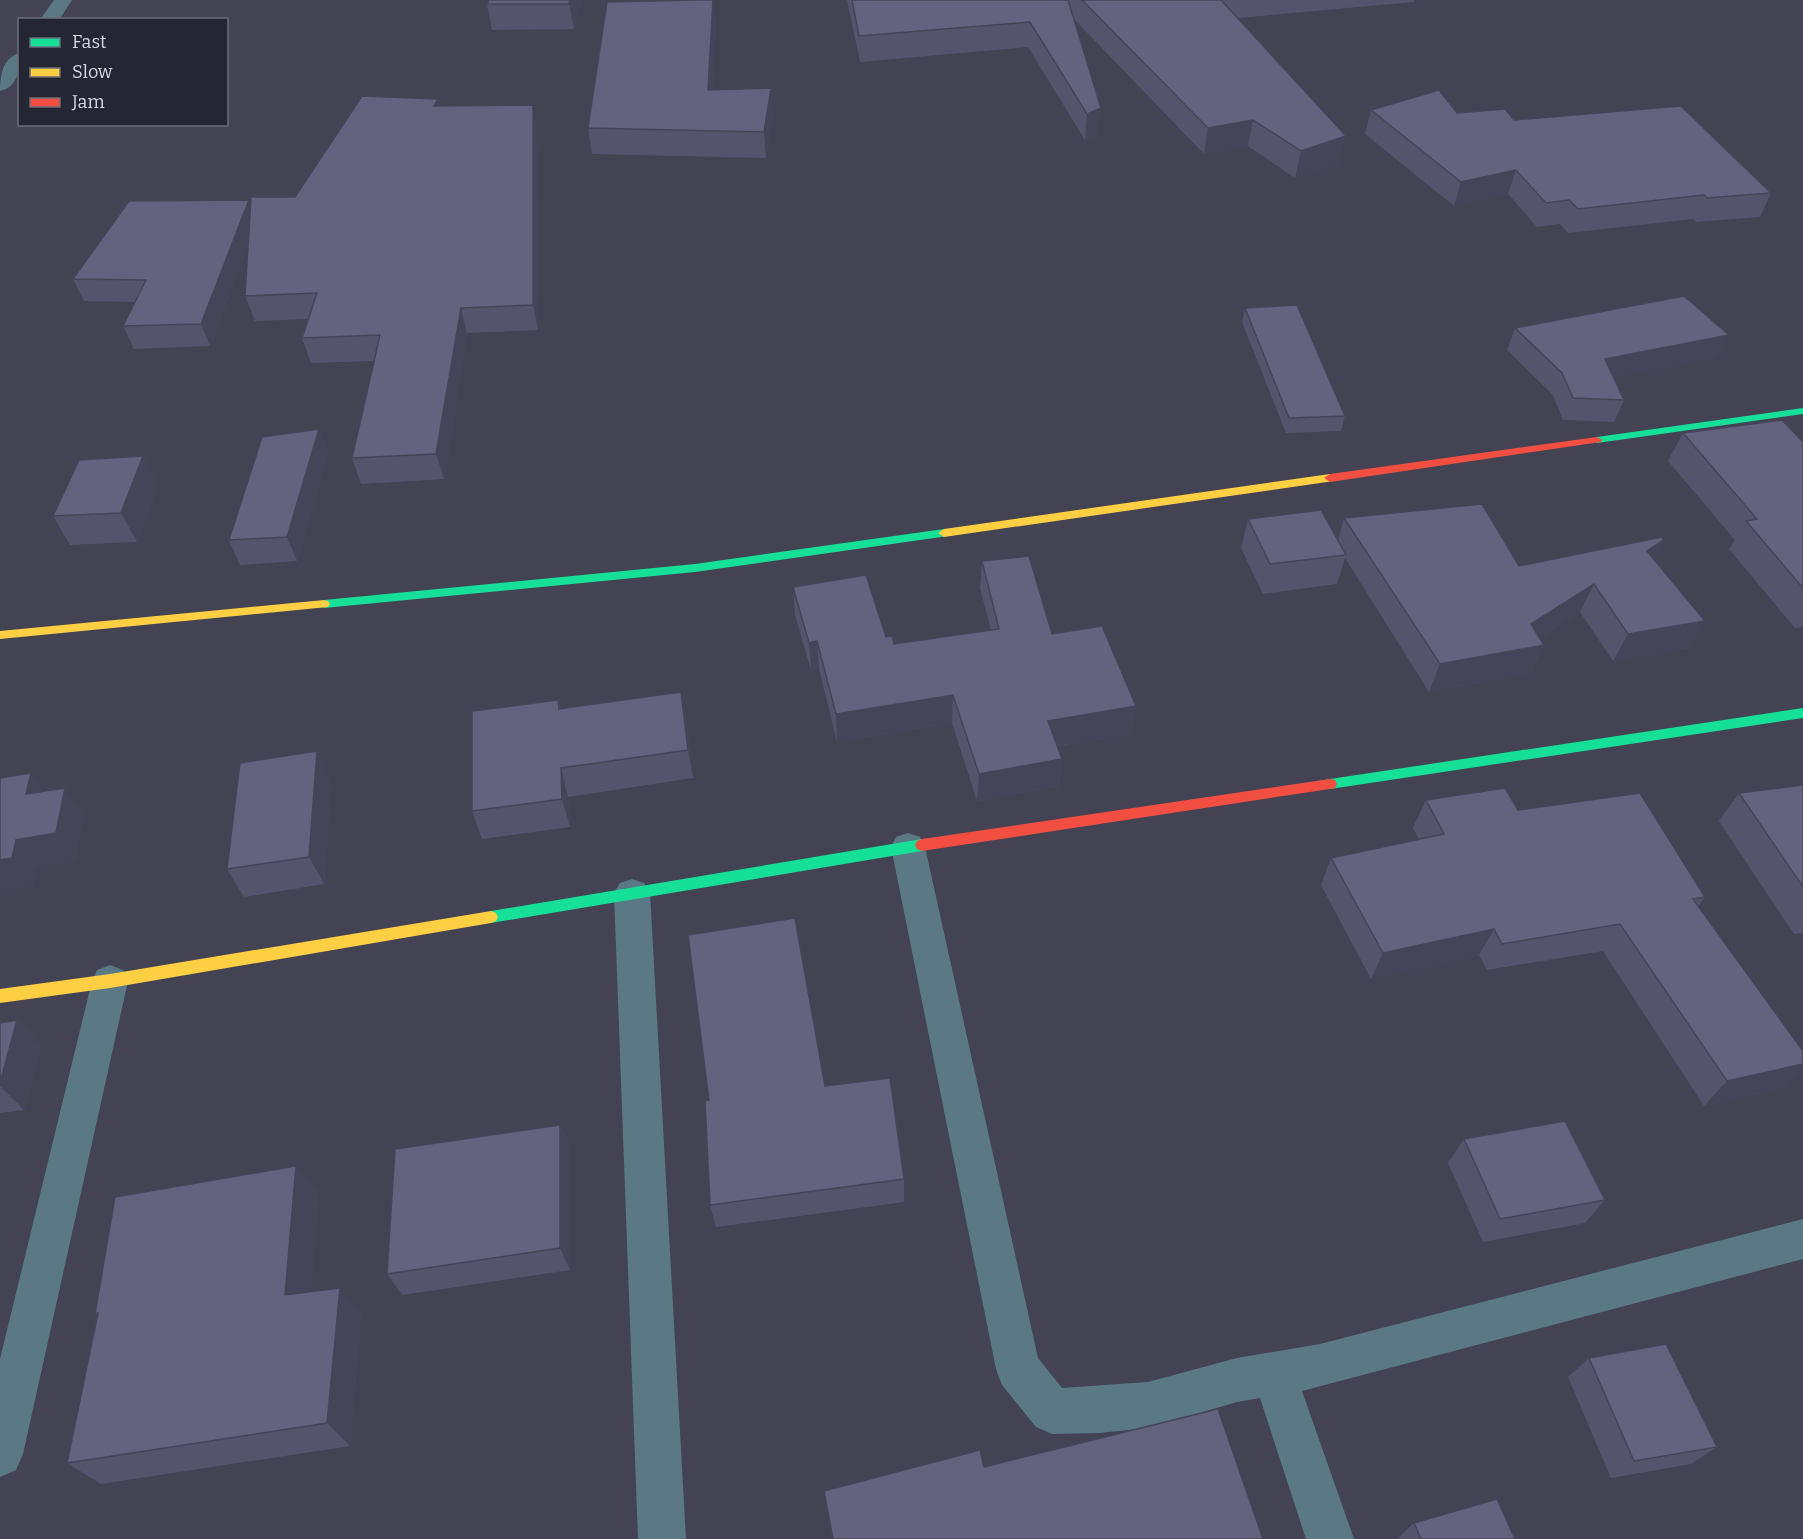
<svg xmlns="http://www.w3.org/2000/svg" width="1803" height="1539" viewBox="0 0 1803 1539" font-family="Bitter,serif">
<style>
.lines{fill:none;stroke-linecap:round;stroke-linejoin:round}
.street{fill:#5b7985;fill-rule:evenodd}
.fast{fill:#16e098;fill-rule:evenodd}
.slow{fill:#ffcf43;fill-rule:evenodd}
.jam{fill:#f24e42;fill-rule:evenodd}
.wall{fill:#55546d}
.shaded-wall{fill:#454559}
.building{fill:#63627f;stroke:#454559;stroke-width:1.5}
</style>
<rect width="100%" height="100%" fill="#434354"/>
<g class="lines">
<g class="street">
<polygon points="54,0 72,0 59,20 40,20"/>
<path d="M20,53C20,69 18,87 0,91C0,76 2,58 20,53Z"/>
<polygon points="908,833 920,837 925,847 1038,1358 1062,1388 1148,1382 1237,1358 1320,1344 1803,1219 1803,1259 1302,1391 1354,1539 1306,1539 1260,1398 1237,1402 1148,1428 1099,1433 1052,1434 1036,1427 1002,1385 996,1369 891,847 896,837"/>
<polygon points="632,879 644,883 650,893 686,1539 638,1539 614,893 620,883"/>
<polygon points="110,965 123,970 128,981 23,1454 16,1470 0,1477 0,1359 92,981 97,970"/>
</g>
<g class="fast">
<polygon points="1803,408 1803,414 1597,443 1592,440 1597,437"/>
<polygon points="944,529 950,533 948,536 695,572 324,608 318,604 324,600 695,564"/>
<polygon points="1803,708 1803,718 1330,789 1325,788 1323,784 1325,780 1330,779"/>
<polygon points="922,839 927,841 929,845 927,849 922,851 491,923 486,921 484,917 486,913 491,911"/>
</g>
<g class="slow">
<polygon points="1330,474 1334,475 1334,481 944,537 938,533 944,529"/>
<polygon points="324,600 328,601 330,604 328,607 0,639 0,631"/>
<polygon points="491,911 496,913 498,917 496,921 491,923 110,988 0,1003 0,989 110,974"/>
</g>
<g class="jam">
<polygon points="1597,437 1602,440 1601,442 1330,482 1324,478 1330,474"/>
<polygon points="1330,779 1335,780 1337,784 1335,788 1330,789 922,851 917,849 915,845 917,841 922,839"/>
</g>
</g>
<g class="wall">
<polygon points="489,0 581,0 574,29 492,30 487,4"/>
<polygon points="713,0 715,24 712,90 773,113 766,158 592,154 588,128"/>
<polygon points="847,0 1414,0 1414,2 1238,18 1339,163 1295,178 1248,146 1204,154 1074,19 1098,134 1085,140 1028,47 860,62"/>
<polygon points="438,99 440,106 537,128 538,330 467,333 444,479 361,484 352,458 374,361 311,363 302,338 308,319 255,321 245,296 248,245 210,346 134,349 123,326 136,302 84,301 73,279 249,200 251,204 295,197"/>
<polygon points="1371,110 1457,113 1514,120 1771,193 1760,217 1696,222 1693,219 1568,233 1560,224 1537,227 1508,194 1454,206 1365,134"/>
<polygon points="1245,308 1345,416 1341,431 1286,433 1242,322"/>
<polygon points="1515,328 1718,357 1614,377 1624,400 1614,422 1563,420 1553,395 1507,350"/>
<polygon points="319,429 328,453 297,561 240,565 229,540"/>
<polygon points="1683,433 1803,442 1803,627 1795,628 1729,549 1735,540 1668,461"/>
<polygon points="158,486 137,542 70,545 53,516"/>
<polygon points="1344,518 1519,566 1664,540 1654,559 1689,648 1613,661 1580,612 1540,638 1544,645 1531,673 1429,692 1345,558 1337,584 1263,594 1241,548 1248,519 1338,540"/>
<polygon points="982,561 1052,634 1136,706 1131,734 1057,746 1062,759 1059,786 977,801 952,723 837,742 819,669 811,670 795,615 793,587 886,637 894,644 991,630 980,588"/>
<polygon points="681,692 686,721 693,778 568,797 570,827 482,839 472,811 558,700 561,709"/>
<polygon points="331,780 324,884 244,897 227,869"/>
<polygon points="1803,785 1803,933 1794,934 1719,821 1739,793"/>
<polygon points="1426,800 1518,810 1705,897 1698,907 1803,1051 1803,1070 1787,1087 1704,1106 1603,951 1487,970 1479,955 1371,979 1321,885 1331,858 1419,839 1413,828"/>
<polygon points="17,1020 40,1046 24,1110 0,1113 0,1023"/>
<polygon points="560,1125 570,1149 570,1270 402,1295 387,1274"/>
<polygon points="1464,1139 1605,1200 1585,1223 1483,1242 1448,1163"/>
<polygon points="296,1166 318,1196 311,1292 361,1314 350,1446 101,1484 67,1463 97,1316 95,1314"/>
<polygon points="904,1179 904,1202 716,1227 710,1205"/>
<polygon points="1589,1358 1717,1447 1691,1464 1611,1478 1568,1377"/>
<polygon points="1414,1523 1515,1539 1398,1539 1398,1538"/>
</g>
<g class="shaded-wall">
<polygon points="570,0 581,0 574,29 569,4"/>
<polygon points="713,0 715,24 711,115 708,90"/>
<polygon points="771,88 773,113 766,158 764,132"/>
<polygon points="438,99 444,122 434,106"/>
<polygon points="533,105 537,128 538,330 533,305"/>
<polygon points="1101,108 1098,134 1085,140 1087,114"/>
<polygon points="1253,120 1248,146 1204,154 1208,128"/>
<polygon points="1346,136 1339,163 1295,178 1301,151"/>
<polygon points="1516,170 1508,194 1454,206 1461,182"/>
<polygon points="249,200 257,222 210,346 201,324"/>
<polygon points="461,308 467,333 444,479 436,454"/>
<polygon points="1729,335 1718,357 1595,381 1605,359"/>
<polygon points="319,429 328,453 297,561 287,537"/>
<polygon points="143,456 158,486 137,542 121,513"/>
<polygon points="1664,540 1649,568 1647,551"/>
<polygon points="1594,584 1580,612 1522,650 1544,645 1531,673 1429,692 1440,664 1531,624"/>
<polygon points="1705,621 1689,648 1613,661 1628,634"/>
<polygon points="817,641 819,669 811,670 809,643"/>
<polygon points="681,692 686,721 693,778 688,750"/>
<polygon points="953,695 952,723 837,742 836,714"/>
<polygon points="1136,706 1131,734 1044,748 1048,721"/>
<polygon points="317,751 331,780 324,884 309,857"/>
<polygon points="1062,759 1059,786 977,801 979,774"/>
<polygon points="561,768 568,797 570,827 562,799"/>
<polygon points="31,773 51,801 26,794"/>
<polygon points="65,788 84,816 76,861 37,868 34,886 0,891 0,860 16,840"/>
<polygon points="1494,929 1479,955 1371,979 1383,953"/>
<polygon points="17,1020 40,1046 24,1110 0,1086 0,1083"/>
<polygon points="1803,1064 1803,1070 1787,1087 1704,1106 1727,1081"/>
<polygon points="560,1125 570,1149 570,1270 560,1248"/>
<polygon points="296,1166 318,1196 309,1322 285,1295"/>
<polygon points="340,1288 361,1314 350,1446 327,1423"/>
</g>
<g class="building">
<polygon points="489,0 570,0 569,4 487,4"/>
<polygon points="696,0 713,0 708,90 771,88 764,132 588,128 607,2"/>
<polygon points="852,0 1068,0 1101,108 1087,114 1030,22 859,36"/>
<polygon points="1082,0 1221,0 1346,136 1301,151 1253,120 1208,128"/>
<polygon points="1439,90 1457,113 1505,109 1514,120 1681,106 1771,193 1707,198 1704,195 1578,209 1569,200 1546,203 1516,170 1461,182 1371,110"/>
<polygon points="362,96 438,99 434,106 533,105 533,305 461,308 436,454 352,458 380,335 302,338 317,293 245,296 251,197 295,197"/>
<polygon points="249,200 201,324 123,326 146,280 73,279 129,201"/>
<polygon points="1684,296 1729,335 1605,359 1624,400 1573,398 1562,373 1515,328"/>
<polygon points="1297,305 1345,416 1289,418 1245,308"/>
<polygon points="1782,420 1803,442 1803,588 1746,521 1757,519 1683,433"/>
<polygon points="319,429 287,537 229,540 262,437"/>
<polygon points="143,456 121,513 53,516 79,460"/>
<polygon points="1482,504 1519,566 1662,537 1664,540 1647,551 1705,621 1628,634 1594,584 1531,624 1544,645 1440,664 1344,518"/>
<polygon points="1321,510 1346,555 1270,564 1248,519"/>
<polygon points="1029,556 1052,634 1102,626 1136,706 1048,721 1062,759 979,774 953,695 836,714 817,641 809,643 793,587 866,575 886,637 892,636 894,644 999,629 982,561"/>
<polygon points="681,692 688,750 561,768 562,799 472,811 472,711 558,700 559,709"/>
<polygon points="317,751 309,857 227,869 240,763"/>
<polygon points="31,773 26,794 65,788 56,833 16,840 12,858 0,860 0,778"/>
<polygon points="1803,785 1803,887 1739,793"/>
<polygon points="1505,788 1518,810 1640,793 1705,897 1693,899 1803,1051 1803,1064 1727,1081 1620,924 1502,944 1494,929 1383,953 1331,858 1444,834 1426,800"/>
<polygon points="795,918 825,1086 890,1078 904,1179 710,1205 705,1101 709,1100 688,935"/>
<polygon points="17,1020 0,1083 0,1023"/>
<polygon points="1565,1121 1605,1200 1500,1219 1464,1139"/>
<polygon points="560,1125 560,1248 387,1274 395,1149"/>
<polygon points="296,1166 285,1295 340,1288 327,1423 67,1463 98,1313 95,1314 115,1197"/>
<polygon points="1666,1344 1717,1447 1634,1461 1589,1358"/>
<polygon points="1218,1409 1263,1539 833,1539 824,1491 980,1450 984,1467"/>
<polygon points="1497,1499 1515,1539 1421,1539 1414,1523"/>
</g>
<rect x="18" y="18" width="210" height="108" fill="#252633" stroke="#6b6d7c" stroke-width="1.5"/>
<rect x="30" y="38" width="30" height="9" fill="#16e098" stroke="#6b6d7c" stroke-width="1.5"/>
<text x="72" y="48" font-size="18" fill="#d5d7e9">Fast</text>
<rect x="30" y="68" width="30" height="9" fill="#ffcf43" stroke="#6b6d7c" stroke-width="1.5"/>
<text x="72" y="78" font-size="18" fill="#d5d7e9">Slow</text>
<rect x="30" y="98" width="30" height="9" fill="#f24e42" stroke="#6b6d7c" stroke-width="1.5"/>
<text x="72" y="108" font-size="18" fill="#d5d7e9">Jam</text>
</svg>
